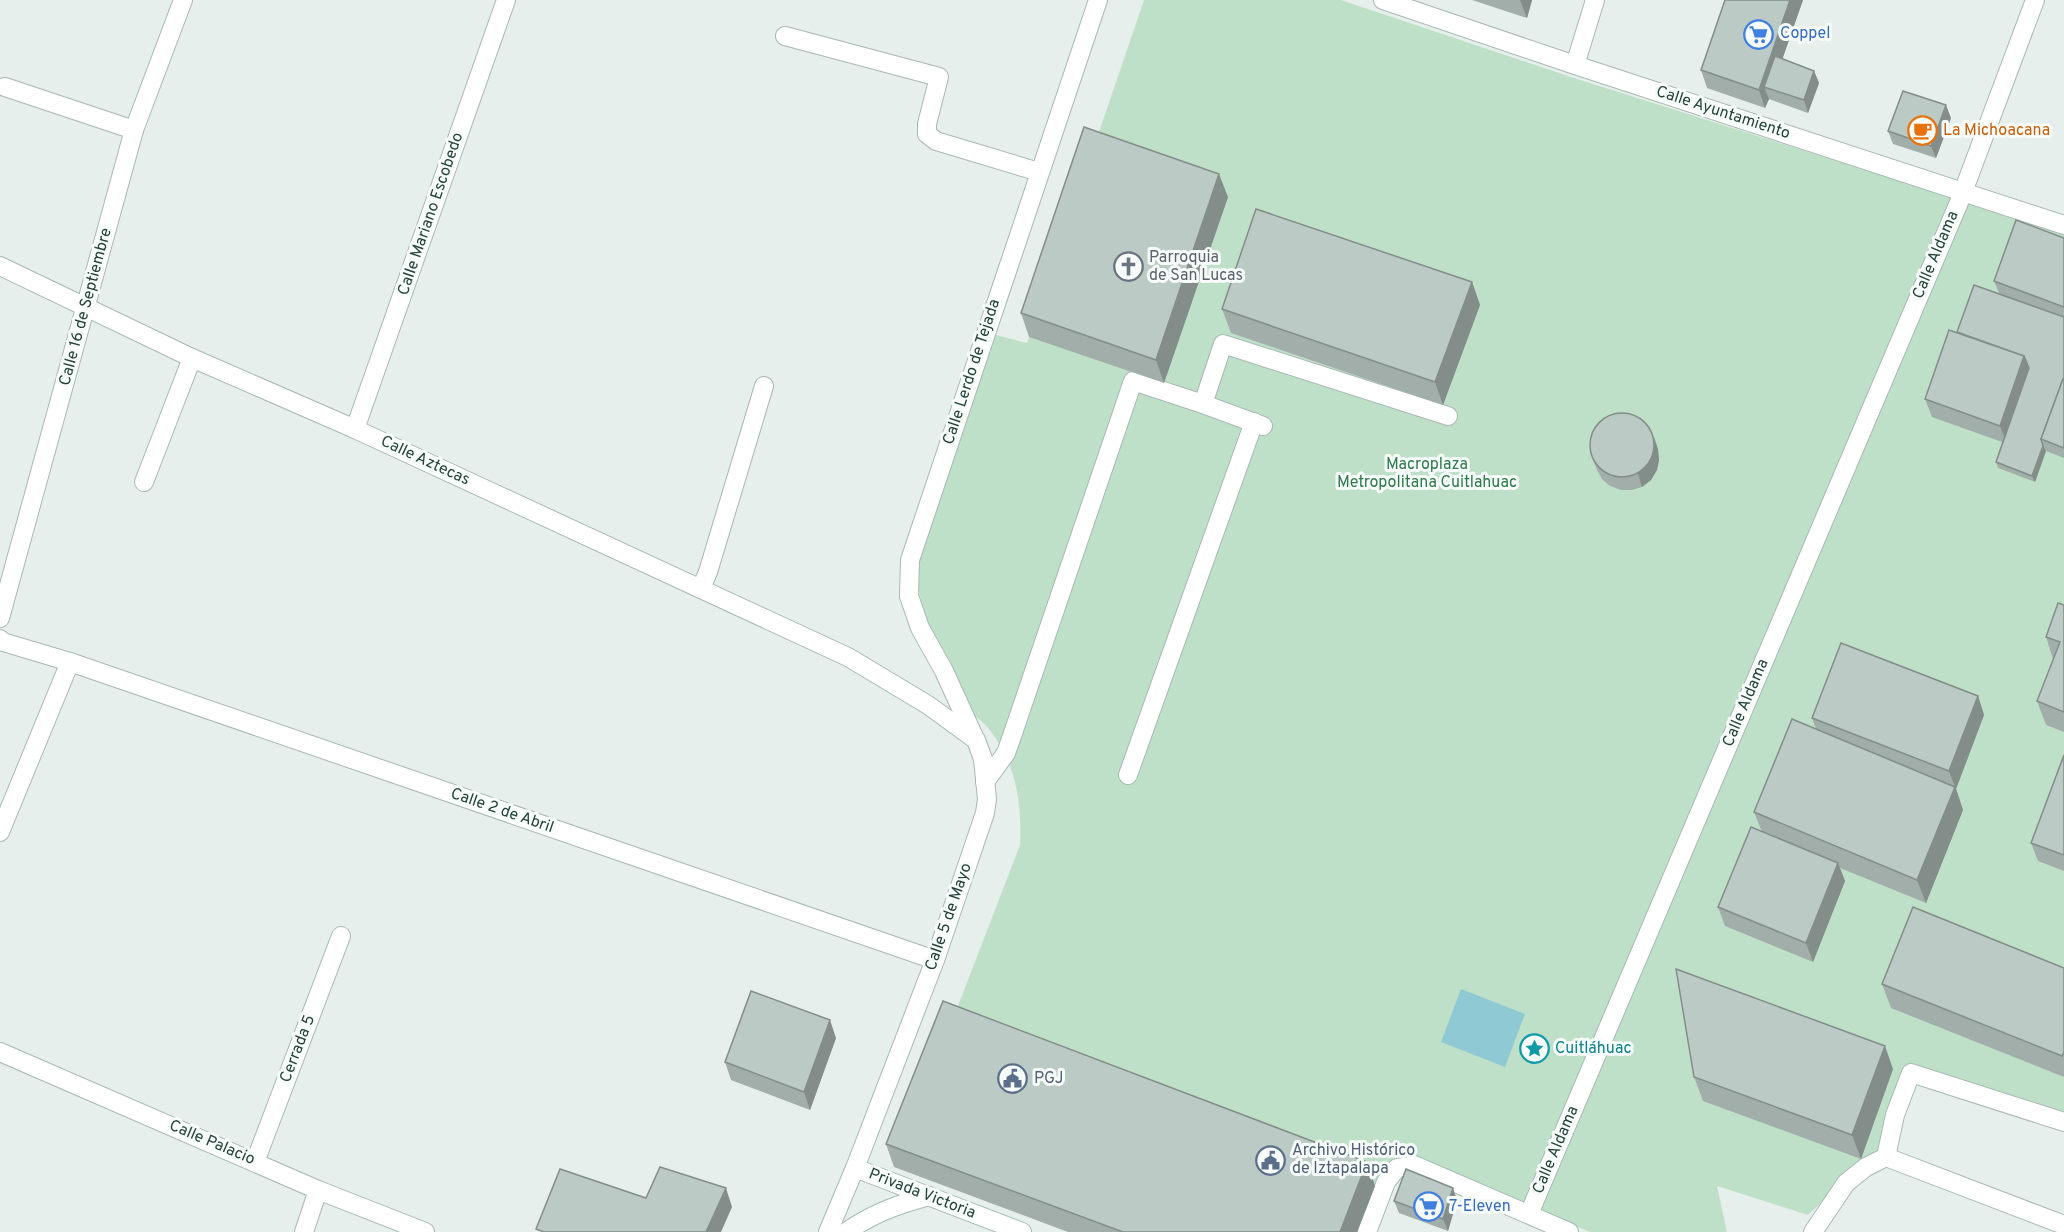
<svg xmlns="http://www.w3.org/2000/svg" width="2064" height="1232" viewBox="0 0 2064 1232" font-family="Overpass,sans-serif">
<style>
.green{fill:#bfe0c8}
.water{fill:#8ec9d4}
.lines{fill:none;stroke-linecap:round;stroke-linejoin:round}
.lane-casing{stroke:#a8b8b2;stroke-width:20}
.street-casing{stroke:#a8b8b2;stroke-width:20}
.secondary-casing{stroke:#a4bbb3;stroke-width:20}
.lane{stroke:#fff;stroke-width:18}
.street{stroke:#fff;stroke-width:18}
.secondary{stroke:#fff;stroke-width:18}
.wall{fill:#a1aea9}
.shaded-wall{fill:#838d89}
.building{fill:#bbcac4;stroke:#838d89;stroke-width:1.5}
.labels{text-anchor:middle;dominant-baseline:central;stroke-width:6;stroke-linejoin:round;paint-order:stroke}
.shop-label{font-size:16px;fill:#366cbe;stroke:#f7fbf9;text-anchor:start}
.street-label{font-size:16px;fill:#24423a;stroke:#f7fbf9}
.food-label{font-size:16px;fill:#c56008;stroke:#f7fbf9;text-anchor:start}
.worship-label{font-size:16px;fill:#5b616d;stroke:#f7fbf9;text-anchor:start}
.park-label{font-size:16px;fill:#2d7a4b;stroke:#f7fbf9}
.culture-label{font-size:16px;fill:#0d838f;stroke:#f7fbf9;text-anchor:start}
.service-label{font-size:16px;fill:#4e5e75;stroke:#f7fbf9;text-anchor:start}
</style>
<rect width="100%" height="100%" fill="#e6efeb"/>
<path class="green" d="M1144,0H1341L1571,77L1960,200L2064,235V1124L1909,1072L1887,1140L1808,1215L1717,1186L1727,1232H1590L1531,1208L1407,1151L1375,1186L951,1024L1020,845C1022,803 1016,763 989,729C982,720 969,713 963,703C956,693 952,681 947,670C931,635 919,609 917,570L992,334L1027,343Z"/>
<polygon class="water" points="1461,989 1525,1014 1505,1067 1441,1042"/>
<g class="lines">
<defs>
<g id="lane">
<polyline points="5,87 134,130"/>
<polyline points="1886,1157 2064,1225"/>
<polyline points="1813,1232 1846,1183 1866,1167 1886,1157 1895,1115 1911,1073 2064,1122"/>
</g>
<g id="street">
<polyline points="1383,0 1575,65 2064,225"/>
<polyline points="785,36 939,77 927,124 927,134 936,141 1039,172"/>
<polyline points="1575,65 1595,0"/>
<polyline points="0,266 192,358 355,429 848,657 928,705 976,740 983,759 987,799 985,813 935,960 855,1168"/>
<polyline points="1203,404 1263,426"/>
<polyline points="355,429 506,0"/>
<polyline points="144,482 192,358"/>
<polyline points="701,588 708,572 764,386"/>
<polyline points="0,618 134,130 183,0"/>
<polyline points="0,639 3,642 70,662 0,832"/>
<polyline points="70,662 935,960"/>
<polyline points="975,739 944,671 920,628 909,596 910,560 1098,0"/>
<polyline points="1128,775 1254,422"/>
<polyline points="985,782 1006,753 1012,736 1133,381 1203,404 1223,344 1448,416"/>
<polyline points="0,1052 318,1190 425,1232"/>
<polyline points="255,1162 341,936"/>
<polyline points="1529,1214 1960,200 2035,0"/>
<polyline points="304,1232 318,1190"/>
</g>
<g id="secondary">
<polyline points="828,1232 855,1168 1022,1232"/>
<path d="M846,1232C874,1213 896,1205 929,1196"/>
<polyline points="1367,1232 1386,1182 1397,1168 1414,1165 1569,1232"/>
</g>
</defs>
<use href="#lane" class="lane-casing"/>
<use href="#street" class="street-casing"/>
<use href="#secondary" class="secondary-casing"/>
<use href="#lane" class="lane"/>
<use href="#street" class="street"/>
<use href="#secondary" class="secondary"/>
</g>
<g class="wall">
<polygon points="1472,0 1532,0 1527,18"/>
<polygon points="1725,0 1803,0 1782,59 1814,71 1819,83 1808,113 1769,99 1765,108 1707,88 1701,70"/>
<polygon points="1951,118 1936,158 1893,144 1888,131"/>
<polygon points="1228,197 1164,383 1029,337 1021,313"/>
<polygon points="2064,238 2064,458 2046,451 2035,482 1998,468 1996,462 2002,442 1932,417 1925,399 1957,332 1999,293 1994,281"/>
<polygon points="1472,282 1480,305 1443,405 1231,333 1222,309"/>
<polygon points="1658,449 1659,460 1657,470 1651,480 1642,487 1632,490 1621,490 1610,486 1602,479 1597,470 1592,457"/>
<polygon points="2064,605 2064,732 2046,725 2037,701 2053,659 2046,637"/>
<polygon points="1978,696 1984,715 1956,789 1963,810 1926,903 1840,868 1845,881 1813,962 1725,926 1718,907 1762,832 1754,812 1816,729 1812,718"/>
<polygon points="2064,755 2064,871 2038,861 2031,843"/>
<polygon points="2064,968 2064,1077 1891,1008 1882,984"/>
<polygon points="836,1038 810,1110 731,1080 725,1062"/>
<polygon points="1893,1069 1861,1159 1703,1101 1694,1077"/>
<polygon points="886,1144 1367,1162 1375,1186 1357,1232 1068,1232 894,1167"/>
<polygon points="1457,1200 1448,1231 1399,1213 1394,1201"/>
</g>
<g class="shaded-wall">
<polygon points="1520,0 1532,0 1527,18"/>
<polygon points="1790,0 1803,0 1772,89 1764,87 1769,99 1765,108 1759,90"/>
<polygon points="1814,71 1819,83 1808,113 1804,100"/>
<polygon points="1946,105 1951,118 1936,158 1931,146"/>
<polygon points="1219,174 1228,197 1164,383 1156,360"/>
<polygon points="1472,282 1480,305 1443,405 1435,382"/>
<polygon points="2024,356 2031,375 2007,444 2000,426"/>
<polygon points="1654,437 1658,449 1659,460 1657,470 1651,480 1642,487 1638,474"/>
<polygon points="2043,446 2046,451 2035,482 2032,476"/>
<polygon points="1978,696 1984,715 1956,789 1963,810 1926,903 1917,880 1955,787 1949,771"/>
<polygon points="1838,863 1845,881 1813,962 1806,943"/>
<polygon points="830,1020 836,1038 810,1110 804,1092"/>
<polygon points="1885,1046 1893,1069 1861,1159 1852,1135"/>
<polygon points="1367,1162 1375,1186 1357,1232 1340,1232"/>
<polygon points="726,1188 732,1207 721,1232 706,1232"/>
<polygon points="1453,1188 1457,1200 1448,1231 1443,1219"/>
</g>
<g class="building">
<polygon points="1725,0 1790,0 1759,90 1701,70"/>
<polygon points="1775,56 1814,71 1804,100 1764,87"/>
<polygon points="1903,91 1946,105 1931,146 1888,131"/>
<polygon points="1084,127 1219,174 1156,360 1021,313"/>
<polygon points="1256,209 1472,282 1435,382 1222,309"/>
<polygon points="2016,220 2064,238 2064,307 1994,281"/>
<polygon points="1974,285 2064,317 2064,379 2063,379 2041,439 2043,446 2032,476 1996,462 2029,368 2024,356 1957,332"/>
<polygon points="1949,330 2024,356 2000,426 1925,399"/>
<polygon points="2063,379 2064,379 2064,448 2041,439"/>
<circle cx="1622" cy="445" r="32"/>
<polygon points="2058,603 2064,605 2064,712 2037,701 2060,642 2046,637"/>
<polygon points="1841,643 1978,696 1949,771 1812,718"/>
<polygon points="1792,719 1955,787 1917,880 1754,812"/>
<polygon points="2064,755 2064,855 2031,843"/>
<polygon points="1751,827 1838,863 1806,943 1718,907"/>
<polygon points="1913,907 2064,968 2064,1052 2062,1056 1882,984"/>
<polygon points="1676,969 1885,1046 1852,1135 1694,1077"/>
<polygon points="751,991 830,1020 804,1092 725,1062"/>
<polygon points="943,1001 1367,1162 1340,1232 1123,1232 886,1144"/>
<polygon points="660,1167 726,1188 706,1232 544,1232 536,1229 560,1169 646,1198"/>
<polygon points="1406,1169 1453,1188 1443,1219 1394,1201"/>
</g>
<defs>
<symbol id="supermarket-ring" viewBox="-11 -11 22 22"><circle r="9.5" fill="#f7fbf9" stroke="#3f7fe0" stroke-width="1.5"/><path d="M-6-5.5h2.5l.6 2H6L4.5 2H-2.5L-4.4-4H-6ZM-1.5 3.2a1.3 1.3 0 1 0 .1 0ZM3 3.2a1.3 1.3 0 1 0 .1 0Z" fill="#3f7fe0"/></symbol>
<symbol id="cafe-ring" viewBox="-11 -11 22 22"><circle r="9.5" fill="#f7fbf9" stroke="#e8710a" stroke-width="1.5"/><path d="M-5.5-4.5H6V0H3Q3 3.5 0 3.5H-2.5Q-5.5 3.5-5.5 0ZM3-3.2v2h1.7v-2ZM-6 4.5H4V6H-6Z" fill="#e8710a"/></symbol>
<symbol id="church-ring" viewBox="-11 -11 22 22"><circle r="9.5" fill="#f7fbf9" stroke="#6b7280" stroke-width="1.5"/><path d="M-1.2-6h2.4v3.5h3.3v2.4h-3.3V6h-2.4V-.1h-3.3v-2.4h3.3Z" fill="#6b7280"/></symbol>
<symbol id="sight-ring" viewBox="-11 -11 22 22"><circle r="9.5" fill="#f7fbf9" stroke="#0f9aa8" stroke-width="1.5"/><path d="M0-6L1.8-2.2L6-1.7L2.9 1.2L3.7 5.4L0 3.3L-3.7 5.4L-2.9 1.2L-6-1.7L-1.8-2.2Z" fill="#0f9aa8"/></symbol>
<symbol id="civic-ring" viewBox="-11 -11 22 22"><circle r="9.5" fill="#f7fbf9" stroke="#5c6f8a" stroke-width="1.5"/><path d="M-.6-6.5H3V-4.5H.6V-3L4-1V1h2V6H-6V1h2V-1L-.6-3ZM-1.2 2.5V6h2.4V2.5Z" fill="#5c6f8a"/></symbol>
</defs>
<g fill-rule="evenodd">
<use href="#supermarket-ring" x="1742" y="18" width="33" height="33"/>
<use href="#cafe-ring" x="1906" y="114" width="33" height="33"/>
<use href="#church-ring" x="1112" y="250" width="33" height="33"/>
<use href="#sight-ring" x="1518" y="1032" width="33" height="33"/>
<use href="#civic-ring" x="996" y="1062" width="33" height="33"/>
<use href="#civic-ring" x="1254" y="1144" width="33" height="33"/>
<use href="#supermarket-ring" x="1412" y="1190" width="33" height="33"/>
</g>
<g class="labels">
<g class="shop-label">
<text x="1780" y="34">Coppel</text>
<text x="1449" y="1207">7-Eleven</text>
</g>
<g class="street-label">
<text transform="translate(1723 113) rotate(18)">Calle Ayuntamiento</text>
<text transform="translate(431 214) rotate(-71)">Calle Mariano Escobedo</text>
<text transform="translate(1936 255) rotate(-67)">Calle Aldama</text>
<text transform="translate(86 307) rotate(-75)">Calle 16 de Septiembre</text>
<text transform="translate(972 372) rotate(-72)">Calle Lerdo de Tejada</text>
<text transform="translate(425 461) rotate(25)">Calle Aztecas</text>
<text transform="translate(1746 703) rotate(-67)">Calle Aldama</text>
<text transform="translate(502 811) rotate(19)">Calle 2 de Abril</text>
<text transform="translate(949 917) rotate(-71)">Calle 5 de Mayo</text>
<text transform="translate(298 1049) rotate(-69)">Cerrada 5</text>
<text transform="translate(212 1143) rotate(23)">Calle Palacio</text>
<text transform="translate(1556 1150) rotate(-67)">Calle Aldama</text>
<text transform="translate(922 1194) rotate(21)">Privada Victoria</text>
</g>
<g class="food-label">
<text x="1943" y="131">La Michoacana</text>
</g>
<g class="worship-label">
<text x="1149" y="258">Parroquia<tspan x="1149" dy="18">de San Lucas</tspan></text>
</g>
<g class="park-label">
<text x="1427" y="465">Macroplaza<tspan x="1427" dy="18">Metropolitana Cuitlahuac</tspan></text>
</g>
<g class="culture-label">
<text x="1555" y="1049">Cuitláhuac</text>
</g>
<g class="service-label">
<text x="1034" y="1079">PGJ</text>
<text x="1292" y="1151">Archivo Histórico<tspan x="1292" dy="18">de Iztapalapa</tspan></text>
</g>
</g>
</svg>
